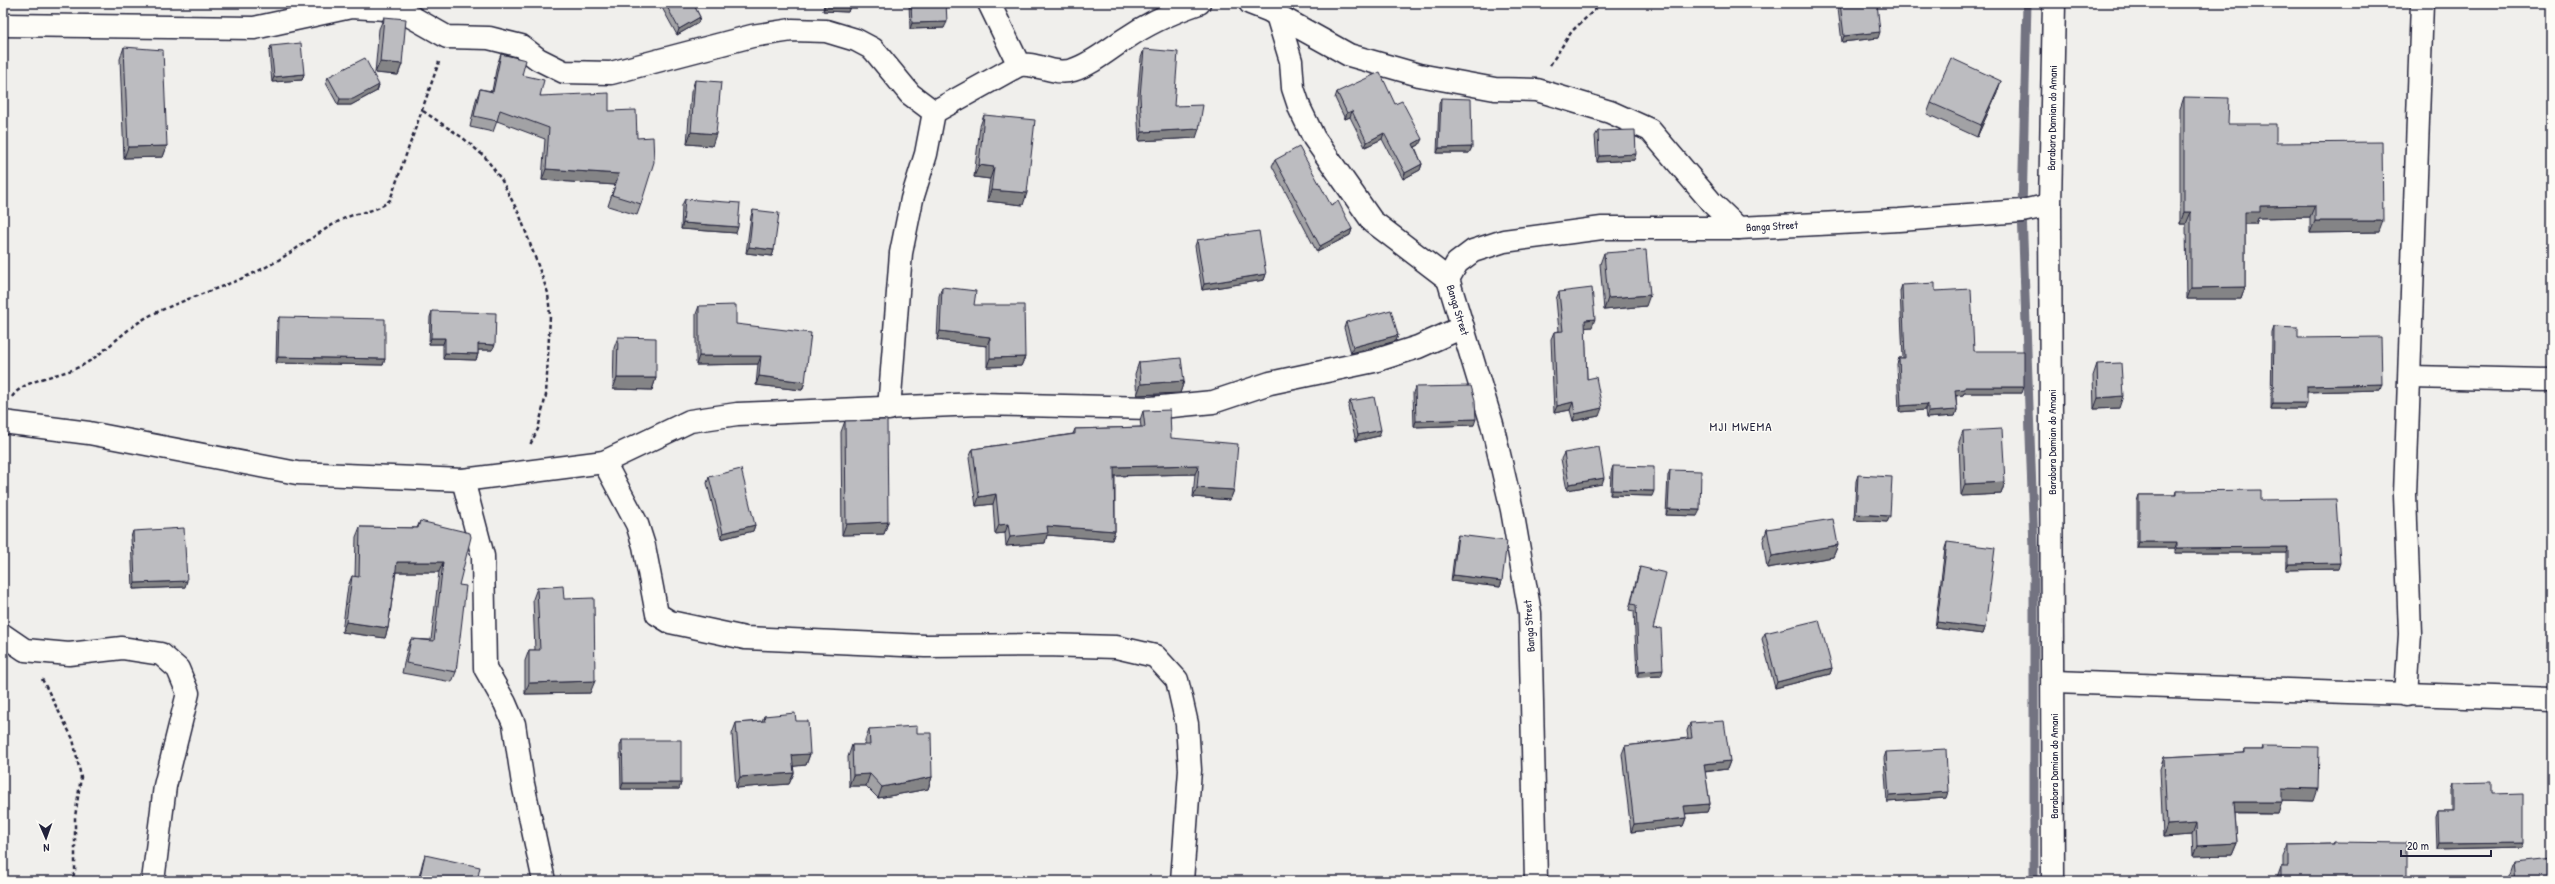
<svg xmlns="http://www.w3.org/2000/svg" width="2555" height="884" viewBox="0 0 2555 884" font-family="'Patrick Hand',sans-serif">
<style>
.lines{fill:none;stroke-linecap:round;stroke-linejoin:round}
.stream{stroke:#737381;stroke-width:9}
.minor-casing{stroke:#22223b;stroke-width:25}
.path{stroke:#22223b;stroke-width:2.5;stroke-dasharray:4 3;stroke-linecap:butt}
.minor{stroke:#fdfcf7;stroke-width:22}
.wall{fill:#a2a2a5;stroke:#22223b}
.shaded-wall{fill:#848486;stroke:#22223b}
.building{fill:#bcbcc0;stroke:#22223b}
.labels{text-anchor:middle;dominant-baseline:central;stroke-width:3;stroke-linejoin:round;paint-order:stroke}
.street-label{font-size:11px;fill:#22223b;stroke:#fdfcf7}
.quarter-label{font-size:13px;letter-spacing:1px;fill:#22223b;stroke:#fdfcf7}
</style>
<rect width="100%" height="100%" fill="#f0efec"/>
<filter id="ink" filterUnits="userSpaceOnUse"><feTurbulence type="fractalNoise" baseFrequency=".025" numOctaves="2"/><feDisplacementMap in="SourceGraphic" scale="8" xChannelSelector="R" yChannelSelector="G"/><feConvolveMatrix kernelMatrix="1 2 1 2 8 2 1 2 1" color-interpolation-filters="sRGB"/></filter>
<g filter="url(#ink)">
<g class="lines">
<polyline class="stream" points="2027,3 2022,211 2034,548 2034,881"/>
<defs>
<g id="minor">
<path d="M989,3L1019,65C1037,62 1054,76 1073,70C1092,64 1108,50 1125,39C1148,23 1173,12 1199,3"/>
<polyline points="1250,3 1268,10 1349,55 1419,75 1495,89 1537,90 1610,112 1650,130 1712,203 1738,228"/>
<polyline points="1277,15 1291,61 1293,88 1300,109 1314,138 1372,221 1448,279"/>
<polyline points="3,25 254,28 351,7 387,9 410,16 447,37 489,38 521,46 538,59 564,72 611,73 752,36 792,30 826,31 856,40 873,49 910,94 934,112 1019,65"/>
<polyline points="2410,377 2552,380"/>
<polyline points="889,409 901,253 912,199 926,154 934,112"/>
<polyline points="3,422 89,433 297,473 463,480 604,462 690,421 737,414 978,404 1151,408 1213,402 1270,383 1374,361 1418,347 1463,327"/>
<polyline points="604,462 637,524 644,546 657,614 670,622 745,638 925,646 1045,645 1116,647 1155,656 1177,680 1187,724 1190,770 1182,881"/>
<polyline points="463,480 483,556 485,668 505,703 514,724 523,784 544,881"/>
<polyline points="3,635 25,650 69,654 122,648 161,654 178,669 188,693 165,786 153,881"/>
<polyline points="2054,682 2552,699"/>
<polyline points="2406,695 2410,634 2405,495 2422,3"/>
<polyline points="1536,881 1530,613 1512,510 1492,424 1448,279 1457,263 1473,251 1504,241 1602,228 1738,228 1899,220 2022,211 2050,205"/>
<polyline points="2053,881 2050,205 2054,3"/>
</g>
</defs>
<use href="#minor" class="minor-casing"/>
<g class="path">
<polyline points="1550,65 1572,31 1602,3"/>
<polyline points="423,111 463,138 485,157 501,179 520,216 548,293 550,316 546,395 538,429 530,445"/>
<path d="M12,397C24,378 64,376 83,365C106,352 125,329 149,316C187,297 228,287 266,267C293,253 316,233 343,219C359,211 376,213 390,200L439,62"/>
<polyline points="42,679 73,739 81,777 75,817 75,870 72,881"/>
</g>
<use href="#minor" class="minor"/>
</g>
<g class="wall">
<polygon points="660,3 693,3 700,17 698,23 677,35 660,4"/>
<polygon points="824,3 851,3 848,12 823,11"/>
<polygon points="909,3 946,3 944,28 910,29"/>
<polygon points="1153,3 1159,3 1155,6"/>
<polygon points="1840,3 1878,38 1842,42 1838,8"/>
<polygon points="384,17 402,64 398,75 375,73 379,29"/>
<polygon points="271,46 304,74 302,80 272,82 269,52"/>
<polygon points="124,47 167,146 163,157 124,158 120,59"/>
<polygon points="1144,49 1174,106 1196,138 1139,141 1137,105 1141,58"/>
<polygon points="501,54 522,75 540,96 609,111 637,138 641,204 637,215 608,206 615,185 542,180 545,139 497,121 493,132 470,127 476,100 480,89 492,91 497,65"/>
<polygon points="328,77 379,85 377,91 351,105 338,105 326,83"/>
<polygon points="695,80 712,146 687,144 691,92"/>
<polygon points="1337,92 1395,104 1419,145 1415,147 1422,164 1420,170 1403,179 1382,139 1365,147 1350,117 1345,119 1335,98"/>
<polygon points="1997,93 1977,137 1927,114 1931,103"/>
<polygon points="2184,97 2228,124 2276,143 2379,232 2310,233 2310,217 2258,218 2256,224 2245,224 2245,287 2241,299 2187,299 2186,224 2180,224 2180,109"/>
<polygon points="1441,98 1472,147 1469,153 1437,153 1439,104"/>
<polygon points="984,115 1023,205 987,201 990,179 974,177 980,126"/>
<polygon points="1598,131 1634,160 1597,162 1595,136"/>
<polygon points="1275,160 1331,205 1352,229 1350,235 1317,252 1272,166"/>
<polygon points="685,199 736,233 681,229 682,205"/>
<polygon points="753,210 774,250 772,256 746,253 751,216"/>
<polygon points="1197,240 1266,274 1264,280 1202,290 1195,246"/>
<polygon points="1604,253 1646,306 1604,310 1600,264"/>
<polygon points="1902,285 1935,291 1974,351 2022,393 1964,393 1963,395 1956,396 1957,410 1955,416 1926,418 1925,410 1899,412 1897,364 1899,358 1903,358 1900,291"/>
<polygon points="942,287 1025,357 1021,366 987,367 987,346 937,340 939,296"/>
<polygon points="1559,292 1592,327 1585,327 1587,379 1599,416 1573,421 1570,410 1554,413 1551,339 1554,332 1559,331 1556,299"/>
<polygon points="699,306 736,324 805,382 802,390 756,385 758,364 696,365 696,314"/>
<polygon points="432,311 492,350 478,350 478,354 476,360 443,359 443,344 429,344 430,317"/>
<polygon points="279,317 385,359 383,365 276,363 277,323"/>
<polygon points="1346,322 1398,335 1396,341 1351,353 1344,328"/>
<polygon points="2274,327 2298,338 2380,390 2307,392 2305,409 2271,409 2272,333"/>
<polygon points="618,337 656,378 652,390 613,389 614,348"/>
<polygon points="1139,362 1184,381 1180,393 1137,395 1135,374"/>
<polygon points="2097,364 2119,408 2094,409 2093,376"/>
<polygon points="1415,387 1474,425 1414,427 1413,393"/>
<polygon points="1350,401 1379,436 1356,441 1348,407"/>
<polygon points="1143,411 1171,438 1234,490 1230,500 1193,497 1195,474 1115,476 1115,531 1112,540 1047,535 1045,543 1006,546 1005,533 995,534 993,504 976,506 969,458 973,449 1073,434 1075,429 1141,427 1140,420"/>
<polygon points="845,421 888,522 884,534 842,535 841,432"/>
<polygon points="1963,431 2005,482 2001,494 1961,496 1959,442"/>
<polygon points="1564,453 1602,484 1567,490 1561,459"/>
<polygon points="1613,466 1652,496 1610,495 1611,472"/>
<polygon points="1670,470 1697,516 1666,515 1668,475"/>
<polygon points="1858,475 1890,516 1887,522 1854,520 1856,481"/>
<polygon points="709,477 755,525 753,531 721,539 707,483"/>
<polygon points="2176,491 2261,500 2338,569 2286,570 2286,553 2175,553 2175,548 2137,548 2137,501 2139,495 2175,495"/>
<polygon points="420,521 459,585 456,672 452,682 402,673 407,649 411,639 431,640 439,572 396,572 388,628 385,638 342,632 348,586 352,576 355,577 356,537 360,527 417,528"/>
<polygon points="1767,529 1838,545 1833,557 1767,568 1763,541"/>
<polygon points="133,531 185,587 133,589 131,537"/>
<polygon points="1458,535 1502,581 1500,587 1451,581 1456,541"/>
<polygon points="1947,542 1985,628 1983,634 1935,628 1945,548"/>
<polygon points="1640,567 1653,629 1661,676 1637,677 1634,611 1629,610 1638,573"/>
<polygon points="537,588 564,599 590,693 525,694 525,661 529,650 535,650 533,599"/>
<polygon points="1765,633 1832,668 1830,674 1775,688 1762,639"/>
<polygon points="764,716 796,721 810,754 806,765 793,766 794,773 789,784 736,788 732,734 736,723 762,721"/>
<polygon points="1690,723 1730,761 1727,769 1705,772 1710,804 1707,812 1685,814 1686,818 1683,826 1631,832 1622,754 1625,746 1688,738 1687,731"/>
<polygon points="869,729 917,733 932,777 928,789 878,798 866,786 849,786 848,757 852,745 865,745 865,740"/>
<polygon points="622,740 681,783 679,789 621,789 620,746"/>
<polygon points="2263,746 2314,801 2282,800 2278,814 2235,814 2237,843 2232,855 2193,856 2192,835 2163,837 2160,769 2164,757 2244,753 2245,750 2262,750"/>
<polygon points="1886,752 1946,798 1887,802 1884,758"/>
<polygon points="2454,783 2491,794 2521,848 2437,850 2436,817 2438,811 2452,811 2452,789"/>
<polygon points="2333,842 2406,881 2276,881 2281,867 2283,867 2283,857 2288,845 2332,844"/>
<polygon points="425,855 477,881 418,881 423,861"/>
<polygon points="2513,862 2552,881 2509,881 2509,874"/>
</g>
<g class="shaded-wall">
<polygon points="826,3 851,3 848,12 823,11"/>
<polygon points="700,17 698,23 677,35 679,29"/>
<polygon points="947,22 944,28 910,29 912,23"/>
<polygon points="1880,32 1878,38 1842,42 1844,36"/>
<polygon points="380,62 402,64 398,75 375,73"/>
<polygon points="304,74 302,80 272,82 274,77"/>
<polygon points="2001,81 1997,93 1977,137 1981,125"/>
<polygon points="379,85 377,91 351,105 338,105 340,99"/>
<polygon points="1352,111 1350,117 1345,119 1347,113"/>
<polygon points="1199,129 1196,138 1139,141 1142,132"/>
<polygon points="691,132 716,134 712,146 687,144"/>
<polygon points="1384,133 1382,139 1365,147 1367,142"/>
<polygon points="1422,139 1419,145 1411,149 1413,144"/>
<polygon points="167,146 163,157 124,158 128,147"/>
<polygon points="1472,147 1469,153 1437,153 1439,148"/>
<polygon points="1636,154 1634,160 1597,162 1599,156"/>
<polygon points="1422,164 1420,170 1403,179 1405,173"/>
<polygon points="979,165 994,167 990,179 974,177"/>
<polygon points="546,169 619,174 615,185 542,180"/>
<polygon points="991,190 1027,193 1023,205 987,201"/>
<polygon points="2315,205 2310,217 2258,218 2256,224 2241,224 2245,212 2260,206"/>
<polygon points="2184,212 2191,212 2186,224 2180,224"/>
<polygon points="2315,221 2383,221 2379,232 2310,233"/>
<polygon points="683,223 738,227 736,233 681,229"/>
<polygon points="1352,229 1350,235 1317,252 1320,246"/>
<polygon points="749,247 774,250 772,256 746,253"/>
<polygon points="1266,274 1264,280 1202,290 1204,284"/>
<polygon points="2245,287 2241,299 2187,299 2191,288"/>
<polygon points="1650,295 1646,306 1604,310 1608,298"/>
<polygon points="1595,319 1592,327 1582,328 1585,320"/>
<polygon points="940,331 990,337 987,346 937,340"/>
<polygon points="1398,335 1396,341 1351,353 1353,347"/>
<polygon points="431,338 445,338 443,344 429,344"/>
<polygon points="478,344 495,345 492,350 476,350"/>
<polygon points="445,353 478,354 476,360 443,359"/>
<polygon points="699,356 761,356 758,364 696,365"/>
<polygon points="278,357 385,359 383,365 276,363"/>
<polygon points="1025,357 1021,366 987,367 990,358"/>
<polygon points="759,376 805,382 802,390 756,385"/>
<polygon points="617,378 656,378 652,390 613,389"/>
<polygon points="1184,381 1180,393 1137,395 1141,384"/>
<polygon points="2382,384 2380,390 2305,392 2307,386"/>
<polygon points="1965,387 2024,387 2022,393 1964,393 1963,395 1953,396 1955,390"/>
<polygon points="2123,396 2119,408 2094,409 2098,398"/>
<polygon points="1573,402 1570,410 1554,413 1557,406"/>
<polygon points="2273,403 2307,403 2305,409 2271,409"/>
<polygon points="1928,404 1925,410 1899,412 1901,406"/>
<polygon points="1602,408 1599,416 1573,421 1575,414"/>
<polygon points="1957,410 1955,416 1926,418 1928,412"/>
<polygon points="1476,419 1474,425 1414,427 1416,421"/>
<polygon points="1381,430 1379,436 1356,441 1358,435"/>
<polygon points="1199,465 1195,474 1111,476 1114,467"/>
<polygon points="1604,478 1602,484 1567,490 1569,484"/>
<polygon points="2005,482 2001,494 1961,496 1965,484"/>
<polygon points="1197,488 1234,490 1230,500 1193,497"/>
<polygon points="1612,490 1654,491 1652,496 1610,495"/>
<polygon points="996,494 993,504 976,506 979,497"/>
<polygon points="1668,509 1700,510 1697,516 1666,515"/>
<polygon points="1856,514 1890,516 1887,522 1854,520"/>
<polygon points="888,522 884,534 842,535 846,524"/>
<polygon points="1008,524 1005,533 995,534 999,525"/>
<polygon points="755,525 753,531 721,539 723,533"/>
<polygon points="1047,526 1115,531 1112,540 1047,535 1045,543 1006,546 1010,537"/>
<polygon points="2139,542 2177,542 2175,548 2137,548"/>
<polygon points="1838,545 1833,557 1767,568 1772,556"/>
<polygon points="2288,547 2286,553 2175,553 2177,548"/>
<polygon points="397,562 443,562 439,572 394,572"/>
<polygon points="2340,563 2338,569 2286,570 2288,564"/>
<polygon points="1453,575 1502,581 1500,587 1451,581"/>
<polygon points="187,581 185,587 133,589 135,583"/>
<polygon points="346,622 388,628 385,638 342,632"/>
<polygon points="1937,622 1985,628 1983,634 1935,628"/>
<polygon points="1832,668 1830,674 1775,688 1777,682"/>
<polygon points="1663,670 1661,676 1637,677 1639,672"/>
<polygon points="595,681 590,693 525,694 529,683"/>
<polygon points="810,754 806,765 788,767 792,755"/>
<polygon points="1730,761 1727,769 1701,772 1704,764"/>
<polygon points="794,773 789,784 736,788 740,777"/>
<polygon points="870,774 866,786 849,786 853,775"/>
<polygon points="932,777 928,789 878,798 882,787"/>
<polygon points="623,783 681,783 679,789 621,789"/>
<polygon points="2282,788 2318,789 2314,801 2278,800"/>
<polygon points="1948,792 1946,798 1887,802 1889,796"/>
<polygon points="2234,802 2282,802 2278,814 2230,813"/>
<polygon points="1710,804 1707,812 1681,814 1684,806"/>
<polygon points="1686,818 1683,826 1631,832 1634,824"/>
<polygon points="2196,823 2192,835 2163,837 2167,825"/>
<polygon points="2237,843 2232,855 2193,856 2197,845"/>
<polygon points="2523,843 2521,848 2437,850 2439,844"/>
</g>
<g class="building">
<polygon points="665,3 693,3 700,17 679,29"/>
<polygon points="911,3 946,3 947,22 912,23"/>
<polygon points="1840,3 1877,3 1880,32 1844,36"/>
<polygon points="384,17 406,19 402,64 380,62"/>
<polygon points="301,43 304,74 274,77 271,46"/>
<polygon points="124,47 163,50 167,146 128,147"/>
<polygon points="1144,49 1178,52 1174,106 1203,105 1199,129 1142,132 1140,96"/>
<polygon points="501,54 526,60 522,75 544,80 540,96 609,93 609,111 636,110 637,138 653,137 654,162 641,204 612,195 619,174 546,169 549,128 500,110 497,121 474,116 480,89 493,92"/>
<polygon points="365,58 379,85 353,99 340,99 328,77"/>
<polygon points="1951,58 2001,81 1981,125 1931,103"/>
<polygon points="1380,72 1395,104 1402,101 1422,139 1413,144 1422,164 1405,173 1384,133 1367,142 1352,111 1347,113 1337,92"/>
<polygon points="695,80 721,82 716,134 691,132"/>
<polygon points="2184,97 2229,98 2228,124 2276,124 2276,143 2382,142 2383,221 2315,221 2315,205 2260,206 2260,212 2245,212 2245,287 2191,288 2191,212 2184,212"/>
<polygon points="1441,98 1471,99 1472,147 1439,148"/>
<polygon points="984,115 1035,120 1027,193 991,190 994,167 979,165"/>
<polygon points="1635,130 1636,154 1599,156 1598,131"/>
<polygon points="1299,147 1331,205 1338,201 1352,229 1320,246 1275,160"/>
<polygon points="685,199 740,203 738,227 683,223"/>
<polygon points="753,210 779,213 774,250 749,247"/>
<polygon points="1259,231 1266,274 1204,284 1197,240"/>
<polygon points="1646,250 1650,295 1608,298 1604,253"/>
<polygon points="1935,283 1935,291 1971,289 1974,351 2024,351 2024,387 1965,387 1965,389 1955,390 1957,410 1928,412 1928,404 1901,406 1899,358 1905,358 1902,285"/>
<polygon points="942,287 976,291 974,305 1024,305 1025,357 990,358 990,337 940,331"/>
<polygon points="1592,288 1595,319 1585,320 1587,379 1596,377 1602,408 1575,414 1573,402 1557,406 1554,332 1563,331 1559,292"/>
<polygon points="736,305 736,324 811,333 805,382 759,376 761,356 699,356 699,306"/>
<polygon points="1391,310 1398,335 1353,347 1346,322"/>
<polygon points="432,311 496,313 495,345 478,344 478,354 445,353 445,338 431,338"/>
<polygon points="279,317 385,319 385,359 278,357"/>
<polygon points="2274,327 2298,328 2298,338 2381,337 2382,384 2307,386 2307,403 2273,403"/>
<polygon points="618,337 656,338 656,378 617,378"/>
<polygon points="1181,358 1184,381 1141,384 1139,362"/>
<polygon points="2121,363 2123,396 2098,398 2097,364"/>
<polygon points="1471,386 1475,400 1476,419 1416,421 1415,387"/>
<polygon points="1374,397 1381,430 1358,435 1350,401"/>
<polygon points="1170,410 1171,438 1238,444 1234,490 1197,488 1199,465 1114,467 1115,531 1047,526 1048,533 1010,537 1008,524 999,525 996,494 979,497 973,449 1075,434 1075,429 1145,427 1143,411"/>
<polygon points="887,420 888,522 846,524 845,421"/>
<polygon points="2002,429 2005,482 1965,484 1963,431"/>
<polygon points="1599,447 1604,478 1569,484 1564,453"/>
<polygon points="1613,466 1654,467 1654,491 1612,490"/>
<polygon points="741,469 755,525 723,533 709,477"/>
<polygon points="1670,470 1701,471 1700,510 1668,509"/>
<polygon points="1858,475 1892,477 1890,516 1856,514"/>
<polygon points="2261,490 2261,500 2336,499 2340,563 2288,564 2288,547 2177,548 2177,542 2139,542 2139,495 2176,495 2176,491"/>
<polygon points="1833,519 1838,545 1772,556 1767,529"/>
<polygon points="420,521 470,533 471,537 459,585 466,586 456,672 406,663 411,639 434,641 443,562 397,562 388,628 346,622 352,576 359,577 360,527 418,528"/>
<polygon points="184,528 187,581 135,583 133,531"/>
<polygon points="1458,535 1507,541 1502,581 1453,575"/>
<polygon points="1947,542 1995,548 1985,628 1937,622"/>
<polygon points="1640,567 1666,573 1653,629 1661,628 1663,670 1639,672 1636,605 1631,604"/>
<polygon points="563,586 564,599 594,598 595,681 529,683 529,650 540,650 537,588"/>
<polygon points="1819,620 1832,668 1777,682 1765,633"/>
<polygon points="795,713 796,721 808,721 810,754 792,755 794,773 740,777 736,723 765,721 764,716"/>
<polygon points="1724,721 1730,761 1704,764 1710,804 1684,806 1686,818 1634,824 1625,746 1692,738 1690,723"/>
<polygon points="917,726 917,733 931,733 932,777 882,787 870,774 853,775 852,745 870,745 869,729"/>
<polygon points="622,740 681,740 681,783 623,783"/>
<polygon points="2263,746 2319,747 2318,789 2282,788 2282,802 2234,802 2237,843 2197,845 2196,823 2167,825 2164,757 2245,753 2245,750 2263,750"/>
<polygon points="1946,749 1948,792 1889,796 1886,752"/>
<polygon points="2491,782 2491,794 2523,793 2523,843 2439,844 2438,811 2454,811 2454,783"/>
<polygon points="2333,842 2406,843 2406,881 2281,881 2281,867 2288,867 2288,845 2333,844"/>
<polygon points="425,855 480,867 477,881 419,881"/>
<polygon points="2552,858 2552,881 2515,881 2513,862"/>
</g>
</g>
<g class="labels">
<g class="street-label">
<text transform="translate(2052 118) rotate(-89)">Barabara Damian do Amani</text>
<text transform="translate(1772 226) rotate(-3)">Banga Street</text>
<text transform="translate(1458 310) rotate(73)">Banga Street</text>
<text transform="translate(2052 442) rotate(-90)">Barabara Damian do Amani</text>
<text transform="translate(1529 626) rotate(-94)">Banga Street</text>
<text transform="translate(2054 766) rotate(-90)">Barabara Damian do Amani</text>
</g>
<g class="quarter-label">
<text x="1741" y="426">MJI MWEMA</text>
</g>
</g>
<rect width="2555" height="884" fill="none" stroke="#fdfcf7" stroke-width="16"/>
<rect x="8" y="8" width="2539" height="868" fill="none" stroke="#22223b" stroke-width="1.5" filter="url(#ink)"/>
<g transform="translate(46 838) rotate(178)" stroke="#fdfcf7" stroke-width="3" paint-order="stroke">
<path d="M0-3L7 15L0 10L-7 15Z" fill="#22223b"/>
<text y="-6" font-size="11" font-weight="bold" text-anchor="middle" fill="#22223b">N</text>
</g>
<path d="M2401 850v6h90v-6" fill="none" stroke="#22223b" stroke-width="2"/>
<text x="2407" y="850" font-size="12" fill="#22223b" stroke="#fdfcf7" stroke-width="3" paint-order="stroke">20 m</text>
</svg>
